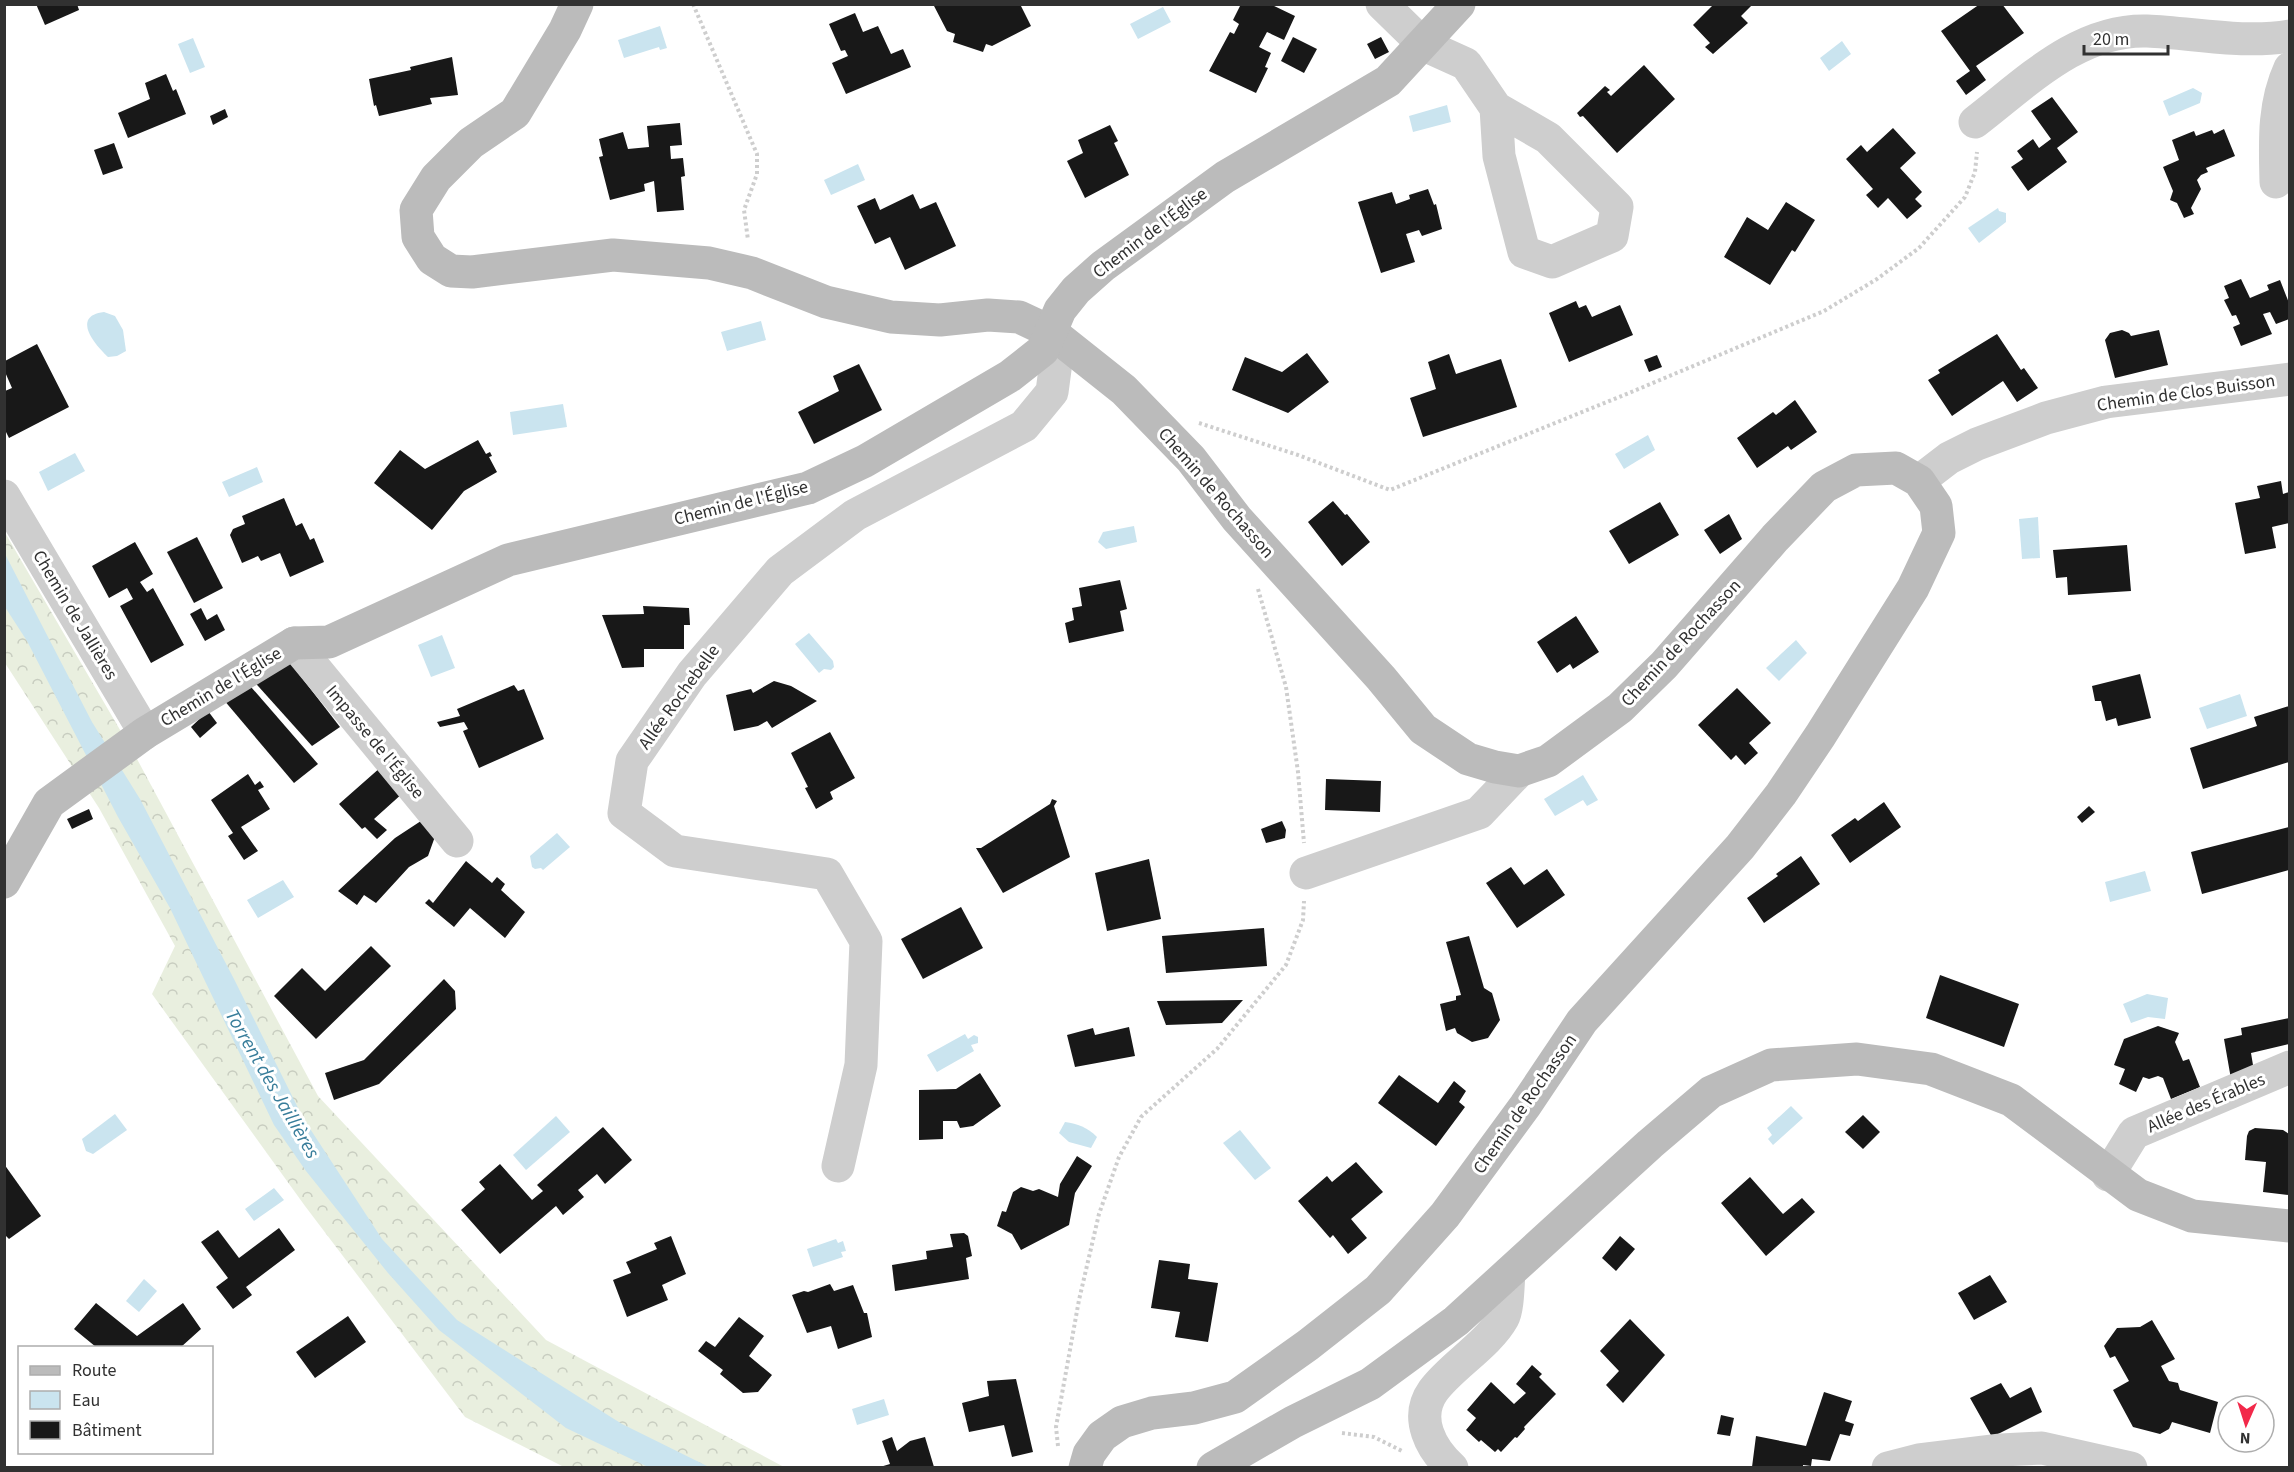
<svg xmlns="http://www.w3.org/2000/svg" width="2294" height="1472" viewBox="0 0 2294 1472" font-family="'Source Sans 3',sans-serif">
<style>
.forest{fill:url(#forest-crowns)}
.water{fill:#cae4ef}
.building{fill:#181818}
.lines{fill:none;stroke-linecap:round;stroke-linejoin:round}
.path{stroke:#cecece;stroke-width:4;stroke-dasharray:3 3;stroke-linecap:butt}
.street{stroke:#cecece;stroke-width:33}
.secondary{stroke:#bbb;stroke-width:33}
.labels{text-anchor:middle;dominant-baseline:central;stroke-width:6;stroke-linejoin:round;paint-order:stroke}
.street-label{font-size:18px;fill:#313131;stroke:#fff}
.water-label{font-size:20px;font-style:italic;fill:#387d9a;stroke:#fff}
</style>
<defs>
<pattern id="forest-crowns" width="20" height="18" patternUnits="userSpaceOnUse" patternTransform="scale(1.5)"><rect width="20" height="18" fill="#e9efdf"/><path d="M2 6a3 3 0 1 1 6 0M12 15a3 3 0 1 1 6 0" fill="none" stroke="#c8cdc0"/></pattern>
</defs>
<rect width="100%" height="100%" fill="#fff"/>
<polygon class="forest" points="4,531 137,759 318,1096 546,1340 784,1467 564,1467 465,1417 305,1206 152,994 175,946 99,808 5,663"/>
<g class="water">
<polygon points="1163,7 1171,22 1138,39 1130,24"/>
<polygon points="660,26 667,48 660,50 659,47 624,58 618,40"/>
<polygon points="193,38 205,67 190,73 178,44"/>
<polygon points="1842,41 1851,54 1829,71 1820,58"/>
<polygon points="2193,88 2202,93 2200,103 2169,116 2163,101"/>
<polygon points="1447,105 1451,122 1413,132 1409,116"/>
<polygon points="858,164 865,180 831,195 824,180"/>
<polygon points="1998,208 1999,211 2006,213 2006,222 1979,243 1968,228"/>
<path d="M104,312L115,316L123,330L126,351L117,356L108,357C96,346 70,316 104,312Z"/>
<polygon points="761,321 766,340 727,351 721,332"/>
<polygon points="563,404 567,427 513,435 510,412"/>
<polygon points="1648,435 1655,450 1624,469 1615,454"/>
<polygon points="75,453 85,471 48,491 39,472"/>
<polygon points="257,467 263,482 229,497 222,482"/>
<polygon points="2038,517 2040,558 2022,559 2019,519"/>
<polygon points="1134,526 1137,542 1106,549 1098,542 1103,532"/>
<polygon points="4,552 92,722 140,799 235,981 303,1118 382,1239 457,1320 622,1424 709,1467 648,1467 566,1428 439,1330 388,1273 306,1171 274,1125 170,908 118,817 27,641 5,607"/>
<polygon points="809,633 833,661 834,667 831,670 824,669 819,673 795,644"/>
<polygon points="442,635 455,668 431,677 418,645"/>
<polygon points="1796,640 1807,653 1779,681 1766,668"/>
<polygon points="2240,694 2247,716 2207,729 2199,708"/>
<polygon points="1583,775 1598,800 1587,806 1583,800 1555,816 1544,799"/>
<polygon points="557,833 570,847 543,870 541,868 535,869 532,867 530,856"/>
<polygon points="2145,871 2151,891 2110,902 2105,882"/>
<polygon points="283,880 294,897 258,918 247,900"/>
<polygon points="2147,994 2168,998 2165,1019 2148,1017 2131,1023 2123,1004"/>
<polygon points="965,1034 968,1039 974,1035 978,1037 978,1043 971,1045 974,1051 937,1072 927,1055"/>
<polygon points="1791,1106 1803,1118 1773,1145 1768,1139 1772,1135 1767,1128"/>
<polygon points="115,1114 127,1130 93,1154 86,1151 82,1139"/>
<polygon points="556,1116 570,1132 526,1170 513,1155"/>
<path d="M1065,1122C1078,1124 1087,1127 1097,1137L1091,1148L1069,1142L1059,1133Z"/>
<polygon points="1240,1130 1271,1168 1255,1180 1223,1143"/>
<polygon points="274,1188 284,1200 254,1221 245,1209"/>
<polygon points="836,1239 838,1243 843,1241 846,1251 841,1252 843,1257 813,1267 807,1249"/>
<polygon points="144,1279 157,1291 139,1312 126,1301"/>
<polygon points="884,1399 889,1415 857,1425 852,1409"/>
</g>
<g class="building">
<polygon points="36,4 77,4 79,10 45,25"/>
<polygon points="933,4 1020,4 1031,26 992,46 986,44 983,52 953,42 955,34 947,31"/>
<polygon points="1241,4 1270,4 1295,16 1284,40 1267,32 1259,47 1271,53 1265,67 1268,68 1256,93 1209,71 1230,32 1234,34 1239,24 1233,20"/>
<polygon points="1714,4 1753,4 1741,16 1748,23 1713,54 1705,47 1710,43 1693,25"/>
<polygon points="1980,4 2002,4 2024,33 1976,66 1986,80 1966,95 1956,81 1970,71 1941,31"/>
<polygon points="855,13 863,32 878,26 891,54 903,49 911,67 846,94 832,63 848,56 845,50 841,51 829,24"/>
<polygon points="1293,37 1317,49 1304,73 1281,61"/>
<polygon points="1381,37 1389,52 1375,59 1367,44"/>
<polygon points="452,57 458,95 430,98 432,104 379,116 376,105 374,106 369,79 411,70 410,67"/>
<polygon points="1644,65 1675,99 1617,153 1583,116 1580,117 1577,113 1605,86 1610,90 1607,92 1611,96"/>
<polygon points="166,74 173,91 176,89 186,114 128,138 118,113 150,99 145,83"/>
<polygon points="2052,97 2078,132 2057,148 2067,162 2028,191 2011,167 2023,159 2017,151 2033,139 2039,148 2051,139 2031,111"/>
<polygon points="225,109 228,117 213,125 210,116"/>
<polygon points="680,123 682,145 670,146 671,159 683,158 685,176 681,177 684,210 657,212 654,181 644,184 645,191 610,200 599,157 603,156 599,139 623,132 628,149 649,147 647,126"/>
<polygon points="1110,125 1118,141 1114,143 1129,175 1085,198 1067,161 1083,153 1078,140"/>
<polygon points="1893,128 1916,153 1900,168 1922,192 1915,199 1922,206 1907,219 1888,198 1878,208 1866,195 1873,189 1846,159 1861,145 1867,152"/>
<polygon points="2224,129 2235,156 2206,168 2208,172 2201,175 2197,180 2201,189 2191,208 2194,214 2184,218 2177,203 2170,200 2173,191 2163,167 2179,160 2172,140 2194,131 2196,136 2212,130 2214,134"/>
<polygon points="114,143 123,168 103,175 94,150"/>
<polygon points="1428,189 1434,205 1436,204 1442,229 1422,236 1419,230 1406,234 1415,262 1381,273 1358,202 1392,192 1396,204 1410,199 1409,195"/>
<polygon points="913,194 920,209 936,202 956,246 905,270 890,237 875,244 857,206 875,198 880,210"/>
<polygon points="1786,202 1815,220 1795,252 1792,250 1770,285 1724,257 1747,217 1768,230"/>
<polygon points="2241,279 2250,298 2269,290 2267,285 2280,280 2289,303 2289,319 2276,324 2270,312 2263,314 2272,334 2241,346 2233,327 2240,324 2236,315 2232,316 2224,300 2229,298 2224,286"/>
<polygon points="1576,301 1579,308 1586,305 1592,317 1620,305 1633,335 1569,362 1549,313"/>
<polygon points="2122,330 2129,333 2131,336 2159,330 2168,365 2115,378 2105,340 2110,333"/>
<polygon points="1997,334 2021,370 2024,368 2038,388 2017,402 2003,381 1952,416 1928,380 1940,373 1938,370"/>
<polygon points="37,344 69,407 9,438 5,430 5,391 12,388 5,372 5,361"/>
<polygon points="1307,353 1329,382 1288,413 1232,390 1245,357 1282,372"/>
<polygon points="1449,354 1456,374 1501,359 1517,407 1423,437 1410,398 1436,389 1428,362"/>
<polygon points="1657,355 1662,367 1649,372 1644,360"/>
<polygon points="859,364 882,410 814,444 798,412 839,391 833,376"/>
<polygon points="1795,400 1817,432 1791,450 1788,446 1757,468 1737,438 1773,412 1776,415"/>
<polygon points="478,440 486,454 490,452 492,456 489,457 497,472 464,491 432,530 374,483 400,450 425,469"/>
<polygon points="2281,481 2283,494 2289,492 2289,523 2272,527 2276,548 2245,554 2235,503 2260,498 2257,486"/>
<polygon points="284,498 296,526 302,523 310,540 314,538 324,562 290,577 280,553 261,561 258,556 242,563 230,535 233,529 245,524 242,516"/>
<polygon points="1333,501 1345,515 1347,514 1370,542 1342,566 1308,522"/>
<polygon points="1660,502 1679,535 1629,564 1609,531"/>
<polygon points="1729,514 1742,539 1720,554 1704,530"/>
<polygon points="197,537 223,588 194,603 167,552"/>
<polygon points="135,542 153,574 140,582 147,592 153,588 184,645 151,663 120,606 133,599 127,588 109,598 92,566"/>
<polygon points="2127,545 2131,591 2068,595 2067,577 2056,578 2053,550"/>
<polygon points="1120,580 1127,609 1120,611 1124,631 1069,643 1065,623 1074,620 1072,608 1082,606 1079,588"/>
<polygon points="643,606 689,608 690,625 684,625 684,649 644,649 644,667 622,668 602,615 644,614"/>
<polygon points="201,608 207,620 217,614 225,630 205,641 190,614"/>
<polygon points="1576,616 1599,652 1573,669 1570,664 1557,673 1537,642"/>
<polygon points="285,656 340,727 312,746 250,677"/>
<polygon points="2140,674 2151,718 2118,726 2116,718 2106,721 2101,701 2095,701 2092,686"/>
<polygon points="245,680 318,764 294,783 223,699"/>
<polygon points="774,681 791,686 817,701 772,728 767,721 758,726 734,731 726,695 751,689 753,693"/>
<polygon points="514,685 518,691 524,689 544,739 479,768 463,731 468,729 464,722 440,727 437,722 460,716 457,709"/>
<polygon points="1737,688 1771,723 1749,743 1758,753 1745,765 1736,755 1731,760 1698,725"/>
<polygon points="2289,706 2289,762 2203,789 2190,748 2257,726 2254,717"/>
<polygon points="208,711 217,723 200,738 191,727"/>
<polygon points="830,732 855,778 830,792 833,799 816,809 805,788 808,787 791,753"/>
<polygon points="381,767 404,792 374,819 387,830 377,839 365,827 362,829 339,804"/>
<polygon points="248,774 255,785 260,781 264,787 258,790 270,809 241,827 258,851 244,860 228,836 233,833 211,800"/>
<polygon points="1326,779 1381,781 1380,812 1325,810"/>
<polygon points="1052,799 1057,801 1054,806 1070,857 1003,893 976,848 981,848 1050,804"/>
<polygon points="1884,802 1901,827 1850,863 1831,835 1855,818 1858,821"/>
<polygon points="2089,806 2095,812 2082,823 2077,817"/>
<polygon points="89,809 93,819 72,829 67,819"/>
<polygon points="427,817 437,831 428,856 409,867 376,903 364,895 357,905 338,891 395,838"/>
<polygon points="1282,821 1286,830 1285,838 1266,843 1261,829"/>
<polygon points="2289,827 2289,870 2202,894 2191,852"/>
<polygon points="1801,856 1820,884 1764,923 1747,898 1778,876 1776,874"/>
<polygon points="1149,859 1161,919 1107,931 1095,873"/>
<polygon points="466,861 492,883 497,877 505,884 501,890 525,912 505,938 470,908 454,927 425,903 429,899 433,903"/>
<polygon points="1511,867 1524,885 1547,869 1565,895 1517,928 1486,883"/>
<polygon points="961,907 983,948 923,979 901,939"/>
<polygon points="1264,928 1267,966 1166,973 1162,936"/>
<polygon points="1469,936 1484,988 1492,993 1500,1020 1488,1038 1472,1042 1457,1033 1455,1028 1446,1031 1440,1004 1456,1000 1456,996 1461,995 1446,942"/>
<polygon points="371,946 391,966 316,1039 274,996 302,968 325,991"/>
<polygon points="1940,975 2019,1004 2004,1047 1926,1018"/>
<polygon points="444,979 455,991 456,1009 379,1084 334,1100 325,1073 364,1060"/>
<polygon points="1243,1000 1222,1023 1166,1025 1157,1001"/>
<polygon points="2289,1018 2289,1044 2251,1053 2254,1071 2231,1079 2224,1039 2242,1035 2241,1028"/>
<polygon points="2158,1026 2179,1033 2175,1042 2183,1061 2189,1059 2200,1087 2171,1099 2163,1078 2158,1076 2149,1079 2143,1077 2136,1092 2119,1084 2125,1069 2114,1065 2124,1039"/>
<polygon points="1129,1027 1135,1056 1075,1067 1067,1035 1093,1028 1095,1035"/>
<polygon points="980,1073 1001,1106 973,1126 960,1128 957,1121 943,1121 943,1139 919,1140 919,1090 956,1089"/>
<polygon points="1399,1075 1438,1103 1454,1081 1466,1091 1459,1102 1465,1107 1436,1146 1378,1103"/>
<polygon points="1863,1115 1880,1132 1863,1149 1845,1132"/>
<polygon points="603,1127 632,1160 605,1184 597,1174 578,1190 584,1197 563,1215 556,1206 500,1254 461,1210 485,1189 479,1182 500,1164 532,1200 543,1191 537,1185"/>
<polygon points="2255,1128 2283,1130 2289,1134 2289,1195 2263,1192 2266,1162 2245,1160 2247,1136 2249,1131"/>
<polygon points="1077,1156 1092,1166 1075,1193 1069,1225 1021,1250 1012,1234 997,1226 1002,1211 1006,1212 1013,1192 1021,1187 1033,1191 1039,1189 1058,1197 1060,1184"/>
<polygon points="1356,1162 1383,1192 1351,1219 1367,1238 1348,1254 1333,1235 1330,1238 1298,1201 1327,1176 1332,1182"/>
<polygon points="4,1164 41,1216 9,1239 4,1234"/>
<polygon points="1750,1177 1783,1214 1802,1198 1815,1212 1766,1256 1721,1203"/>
<polygon points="279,1228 295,1250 246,1287 252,1295 233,1309 216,1287 228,1278 201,1242 218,1230 239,1258"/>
<polygon points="964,1233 968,1236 972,1256 966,1258 969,1279 895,1291 892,1265 927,1259 926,1251 953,1247 950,1234"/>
<polygon points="671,1236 686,1274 662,1285 668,1300 627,1317 613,1280 631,1273 626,1262 657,1249 654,1243"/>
<polygon points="1620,1236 1635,1249 1616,1271 1602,1258"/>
<polygon points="1159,1260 1190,1264 1188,1279 1218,1283 1208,1342 1175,1337 1180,1312 1151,1308"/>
<polygon points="1990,1275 2007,1302 1974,1320 1958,1293"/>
<polygon points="830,1284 834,1291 853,1285 864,1313 867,1313 872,1337 838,1349 831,1326 807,1333 792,1295 804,1291 808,1292"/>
<polygon points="96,1303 137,1336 183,1303 201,1329 181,1347 96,1347 74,1329"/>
<polygon points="348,1316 366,1342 315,1378 296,1352"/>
<polygon points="739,1317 764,1336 749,1356 772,1375 758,1392 743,1393 720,1374 723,1370 698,1351 706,1341 715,1347"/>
<polygon points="1630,1319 1665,1355 1623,1403 1606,1385 1619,1371 1600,1351"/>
<polygon points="2152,1320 2175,1359 2161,1366 2169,1381 2178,1383 2180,1390 2218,1402 2210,1433 2172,1422 2169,1429 2160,1434 2133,1427 2113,1390 2129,1381 2115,1356 2110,1358 2104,1346 2117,1328 2140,1327"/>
<polygon points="1532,1365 1542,1374 1539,1377 1556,1394 1524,1427 1525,1429 1517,1438 1515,1437 1501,1452 1498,1449 1495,1452 1481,1440 1479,1442 1466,1430 1476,1418 1467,1410 1491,1382 1514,1404 1526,1393 1516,1384"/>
<polygon points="1016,1379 1033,1452 1012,1457 1004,1425 969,1432 962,1403 989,1396 987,1381"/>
<polygon points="2001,1383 2010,1398 2031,1387 2042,1412 1992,1437 1970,1398"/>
<polygon points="1824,1392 1852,1401 1845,1421 1854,1424 1850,1436 1840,1434 1830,1461 1812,1459 1811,1466 1803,1465 1803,1467 1752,1467 1756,1436 1806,1446"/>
<polygon points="1721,1415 1734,1418 1730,1436 1717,1434"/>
<polygon points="892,1437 897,1451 910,1441 925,1437 934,1467 880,1467 890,1464 882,1441"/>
</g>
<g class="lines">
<g class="path">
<polyline points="693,4 757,154 757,174 744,210 748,240"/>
<polyline points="1199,423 1298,455 1390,490 1629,393 1824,311 1877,279 1919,248 1965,197 1975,172 1977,152"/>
<polyline points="1258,589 1286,687 1298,772 1304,843"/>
<polyline points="1342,1433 1374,1437 1402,1451"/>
<polyline points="1058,1446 1056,1427 1079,1300 1099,1214 1119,1157 1141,1117 1217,1049 1286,965 1303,920 1304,901"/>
</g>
<g class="street">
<polyline points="1382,4 1424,45 1466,64 1496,108 1499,156 1524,252 1552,262 1612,236 1617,207 1548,138 1496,108"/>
<path d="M1975,122C2026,83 2078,29 2147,31C2194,33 2243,44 2290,36"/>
<path d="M2276,182C2275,142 2273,105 2290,68"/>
<polyline points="1919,481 1949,458 1977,444 2046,418 2106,402 2290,379"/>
<polyline points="4,496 145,733"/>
<polyline points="294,643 457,841"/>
<polyline points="1306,873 1479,813 1519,771"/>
<polyline points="838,1166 861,1065 866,941 827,874 675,851 624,813 632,761 692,674 780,571 855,515 1024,426 1052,392 1059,339"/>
<polyline points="2108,1175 2134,1133 2290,1067"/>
<path d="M1452,1468C1431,1449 1414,1418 1433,1391C1450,1367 1488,1345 1503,1318C1508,1309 1508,1284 1509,1273"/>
<polyline points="1888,1468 1919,1460 2001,1450 2042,1448 2131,1468"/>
</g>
<g class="secondary">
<polyline points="577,4 565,30 515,113 471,143 436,178 416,210 418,237 432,259 451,271 472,272 613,255 709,263 752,273 826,302 891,317 940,320 988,315 1019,317 1051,332 1124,390 1191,459 1237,519 1381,678 1423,729 1468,759 1495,767 1519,771 1548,761 1620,708 1664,665 1775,538 1824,487 1856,470 1896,468 1919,481 1936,506 1939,533 1913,588 1820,736 1781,794 1740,847 1582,1021 1525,1106 1445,1215 1378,1290 1308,1345 1235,1397 1194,1408 1152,1413 1122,1422 1102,1436 1089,1454 1085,1468"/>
<polyline points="4,882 49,803 145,733 294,643 329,642 508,560 808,488 865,461 1010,376 1043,350 1060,310 1076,290 1103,266 1225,177 1388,81 1459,4"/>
<polyline points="1213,1468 1293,1422 1370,1384 1456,1321 1650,1144 1711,1092 1771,1065 1857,1059 1931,1069 2011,1100 2138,1195 2192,1216 2290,1226"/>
</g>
</g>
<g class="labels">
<g class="street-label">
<text transform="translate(1150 233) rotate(-37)">Chemin de l'Église</text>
<text transform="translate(2186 393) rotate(-8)">Chemin de Clos Buisson</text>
<text transform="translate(1216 493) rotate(49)">Chemin de Rochasson</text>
<text transform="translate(741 503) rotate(-14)">Chemin de l'Église</text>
<text transform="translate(75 615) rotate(59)">Chemin de Jallières</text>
<text transform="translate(1681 643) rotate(-47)">Chemin de Rochasson</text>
<text transform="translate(221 687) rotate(-31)">Chemin de l'Église</text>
<text transform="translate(679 697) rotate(-54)">Allée Rochebelle</text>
<text transform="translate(375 742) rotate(50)">Impasse de l'Église</text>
<text transform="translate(2206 1103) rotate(-23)">Allée des Érables</text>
<text transform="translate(1525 1104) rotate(-55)">Chemin de Rochasson</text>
</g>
<g class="water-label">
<text transform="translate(272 1084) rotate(60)">Torrent des Jaillières</text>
</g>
</g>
<rect width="2294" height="1472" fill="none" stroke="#313131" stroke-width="12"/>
<rect x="18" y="1346" width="195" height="108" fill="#ffffff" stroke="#adadad" stroke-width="1.5"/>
<rect x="30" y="1366" width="30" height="9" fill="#bbbbbb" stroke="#adadad" stroke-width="1.5"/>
<text x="72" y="1376" font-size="18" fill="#313131">Route</text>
<rect x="30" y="1391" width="30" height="18" fill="#cae4ef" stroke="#adadad" stroke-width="1.5"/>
<text x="72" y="1406" font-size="18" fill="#313131">Eau</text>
<rect x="30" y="1421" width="30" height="18" fill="#181818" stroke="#adadad" stroke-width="1.5"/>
<text x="72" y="1436" font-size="18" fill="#313131">Bâtiment</text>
<g transform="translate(2246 1424) rotate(183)"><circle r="28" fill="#ffffff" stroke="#adadad" stroke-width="1.5"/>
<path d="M0-4.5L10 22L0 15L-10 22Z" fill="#f2294a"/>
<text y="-9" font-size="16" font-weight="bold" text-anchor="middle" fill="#313131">N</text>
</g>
<path d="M2084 45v9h84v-9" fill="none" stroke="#313131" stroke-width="3"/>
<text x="2093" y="45" font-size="18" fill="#313131" stroke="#ffffff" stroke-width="4.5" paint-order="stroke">20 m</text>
</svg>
